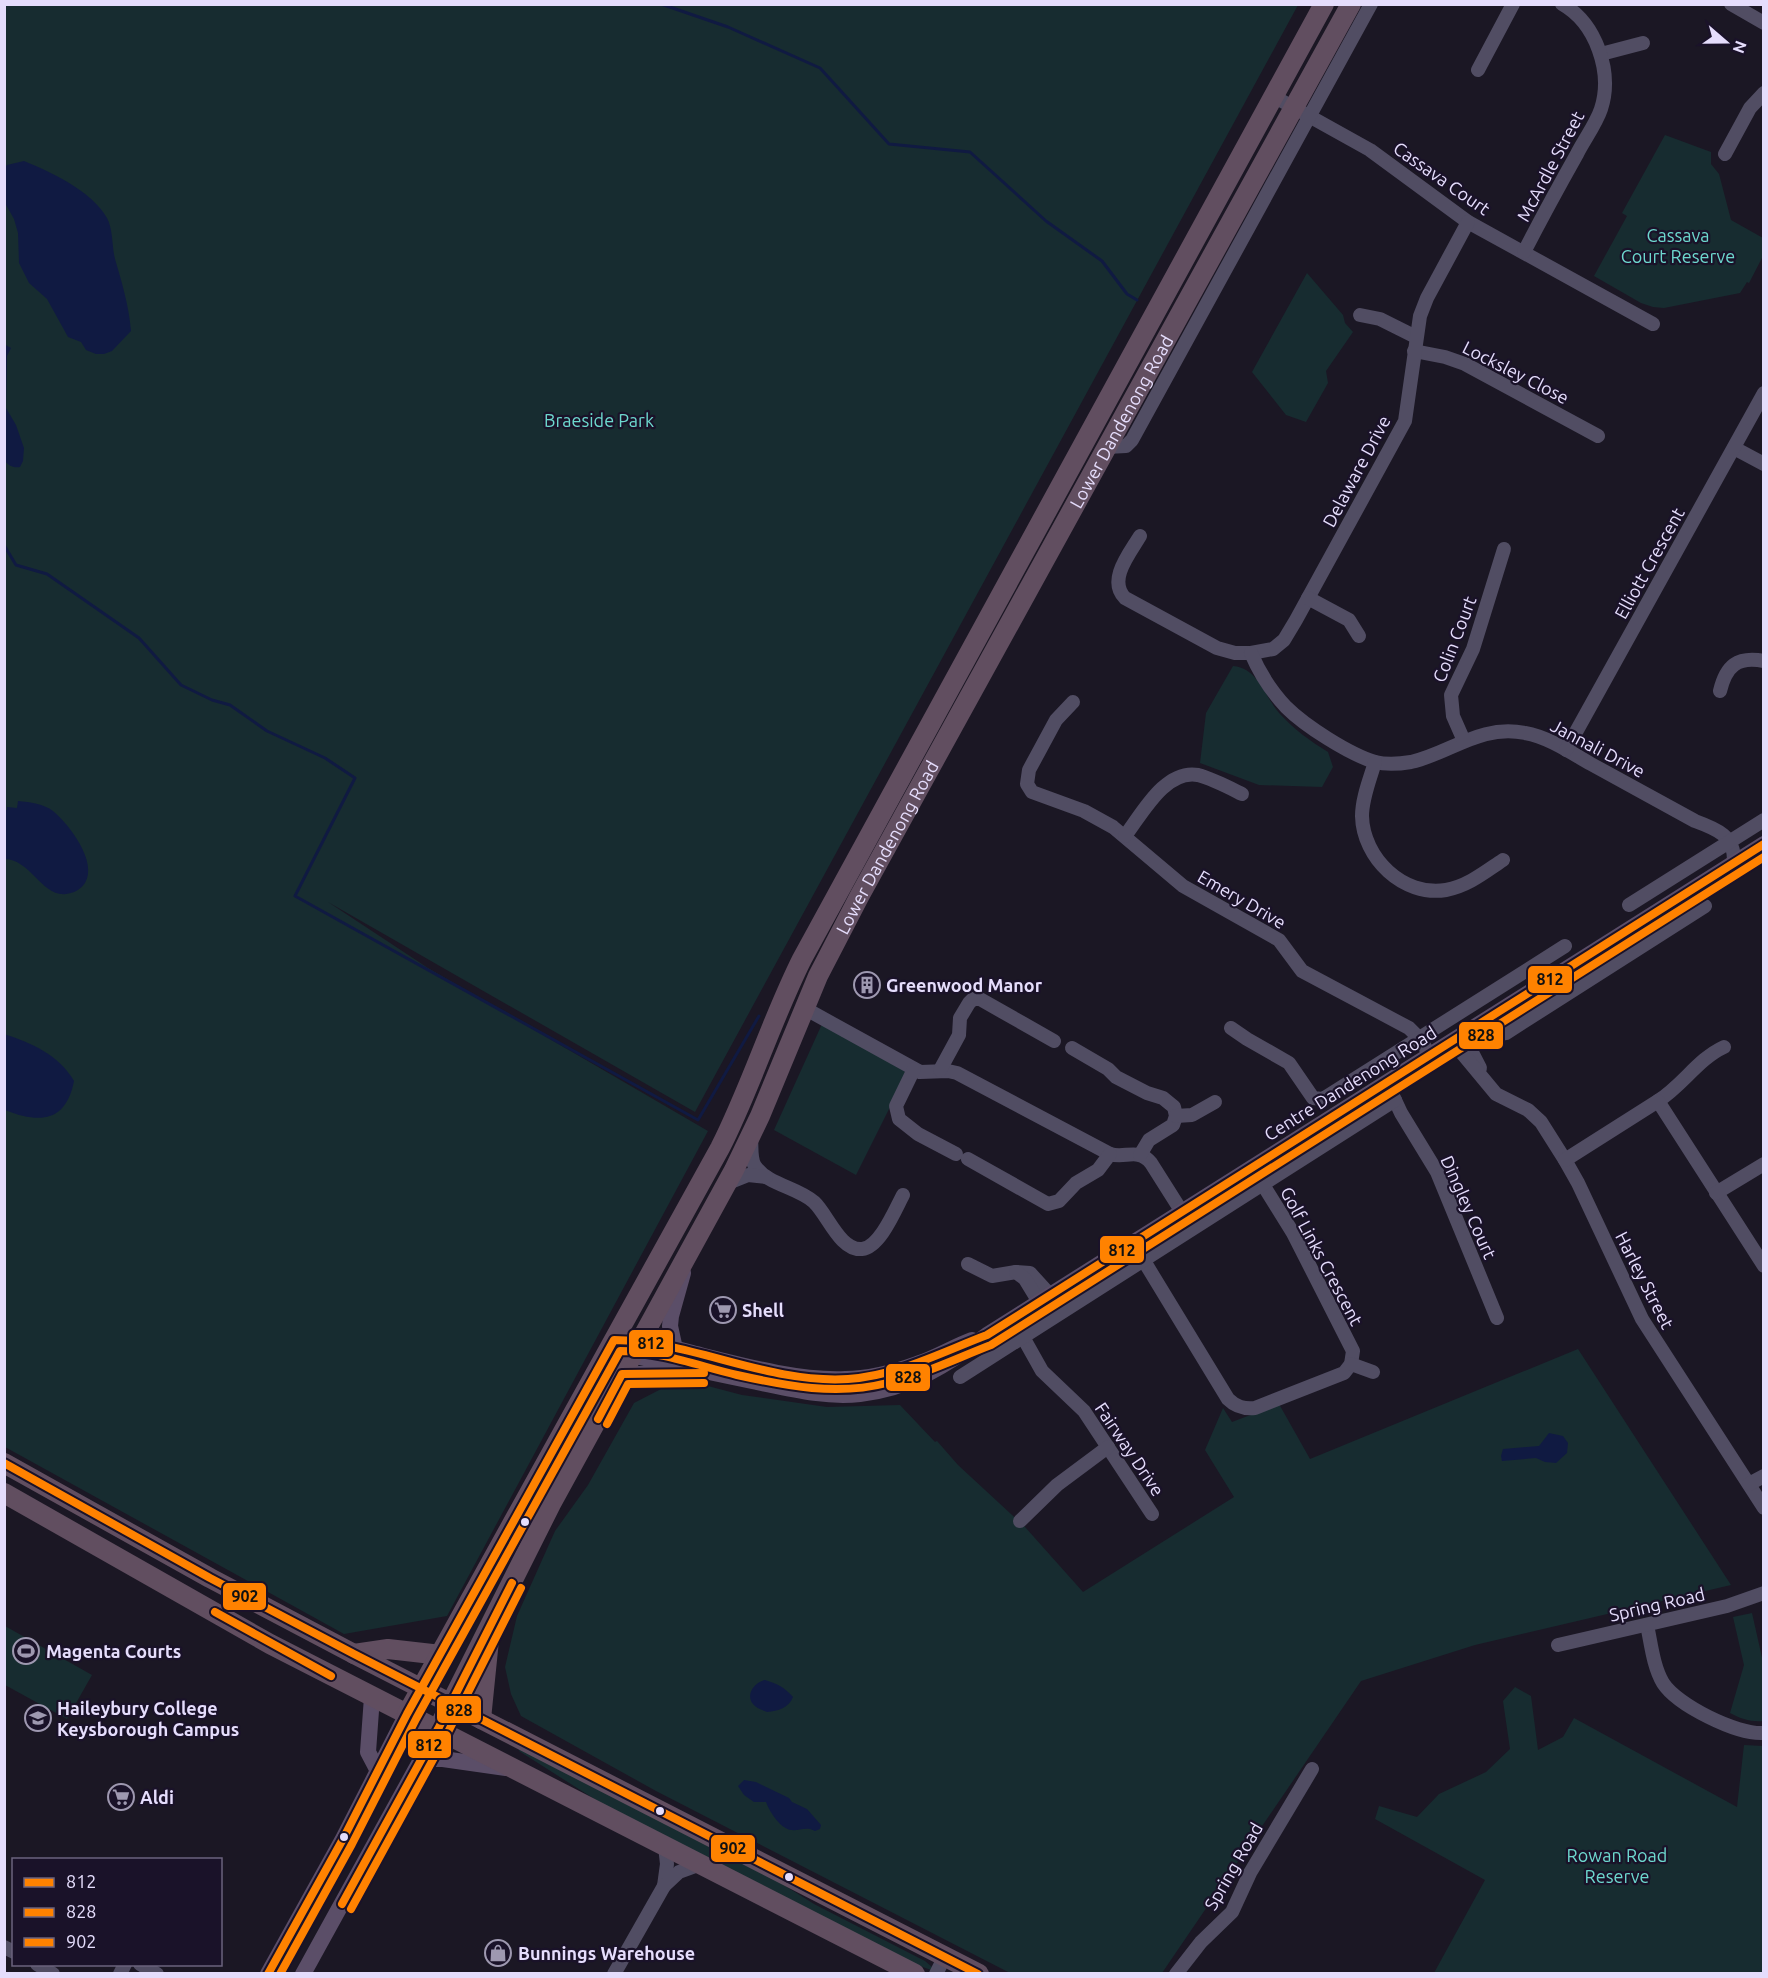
<svg xmlns="http://www.w3.org/2000/svg" width="1768" height="1978" viewBox="0 0 1768 1978" font-family="Ubuntu,sans-serif">
<style>
.green{fill:#172c30}
.water{fill:#101a42}
.lines{fill:none;stroke-linecap:round;stroke-linejoin:round}
.stream{stroke:#101a42;stroke-width:3}
.minor{stroke:#514d63;stroke-width:14}
.major{stroke:#5b4e68;stroke-width:16}
.highway{stroke:#614e60;stroke-width:20}
.bus-1-casing{stroke:#1a1229;stroke-width:12}
.bus-2-casing{stroke:#1a1229;stroke-width:12}
.bus-3-casing{stroke:#1a1229;stroke-width:12}
.bus-1{stroke:#ff8200;stroke-width:8}
.bus-2{stroke:#ff8200;stroke-width:8}
.bus-3{stroke:#ff8200;stroke-width:8}
.bus-dot{fill:#e5ddfc;stroke:#1a1229;stroke-width:2}
.labels{text-anchor:middle;dominant-baseline:central;stroke-width:4.5;stroke-linejoin:round;paint-order:stroke}
.street-label{font-size:18px;fill:#e5ddfc;stroke:#1a1229}
.park-label{font-size:18px;fill:#6dd8ce;stroke:#1a1229}
.poi-label{font-size:18px;font-weight:bold;fill:#e5ddfc;stroke:#1a1229;text-anchor:start}
.line-badge{stroke:#1a1229;stroke-width:2}
.pale-badge-label{font-size:16px;text-anchor:middle;font-weight:bold;fill:#111}
</style>
<rect width="100%" height="100%" fill="#1b1724"/>
<g class="green">
<polygon points="4,5 1298,5 695,1112 328,902 428,968 708,1131 447,1616 344,1634 5,1447"/>
<polygon points="1665,135 1711,152 1711,164 1719,174 1731,220 1763,238 1763,256 1749,283 1747,282 1740,293 1664,308 1653,307 1641,303 1594,276 1627,216 1622,213"/>
<polygon points="1307,273 1343,315 1345,323 1353,332 1326,371 1328,383 1306,422 1286,415 1252,372"/>
<path d="M1233,666C1259,668 1265,698 1280,714C1295,730 1310,741 1328,752L1333,767L1322,787L1259,785L1200,763L1206,713Z"/>
<polygon points="822,1024 906,1072 894,1099 856,1175 774,1130"/>
<polygon points="1578,1349 1731,1585 1475,1645 1361,1681 1162,1973 1010,1973 656,1791 521,1716 511,1694 505,1667 517,1616 555,1531 588,1485 634,1403 663,1388 704,1385 742,1395 827,1407 900,1405 935,1442 937,1441 958,1465 1025,1527 1083,1592 1234,1497 1205,1450 1223,1408 1232,1422 1279,1404 1310,1459"/>
<path d="M1752,1613L1763,1662V1721C1751,1722 1741,1719 1730,1713L1744,1665L1733,1617Z"/>
<polygon points="5,1626 92,1675 67,1719 5,1685"/>
<polygon points="1515,1687 1531,1696 1538,1750 1563,1737 1574,1718 1737,1807 1744,1745 1763,1746 1763,1973 1434,1973 1485,1880 1375,1819 1379,1806 1417,1817 1439,1794 1486,1772 1510,1749 1503,1701"/>
<polygon points="520,1748 760,1870 814,1904 925,1961 932,1967 931,1970 912,1963 607,1807 519,1751"/>
</g>
<g class="water">
<path d="M24,161C51,172 92,191 107,218C113,229 112,247 115,259C122,283 129,306 131,331L112,351L104,354H96L86,350L81,342L68,337L47,299L29,283L19,263L18,233L14,219L5,203L4,168L7,165Z"/>
<path d="M4,344L11,348L7,356L6,408L16,425L24,448L23,461L20,467C13,468 9,466 5,461Z"/>
<path d="M18,801C30,802 44,804 53,811C69,824 98,862 85,883C80,890 74,893 66,894C42,897 31,860 5,859V810H7V807L17,808Z"/>
<path d="M4,1034C32,1043 59,1055 74,1081C66,1122 40,1124 5,1110Z"/>
<polygon points="1549,1433 1563,1436 1568,1443 1567,1453 1556,1463 1545,1462 1536,1458 1502,1461 1501,1456 1503,1449 1539,1446"/>
<path d="M765,1680C778,1684 784,1687 793,1697C789,1708 778,1711 767,1712C762,1710 756,1708 753,1704C745,1694 755,1682 765,1680Z"/>
<path d="M744,1780L756,1782L789,1798L792,1802L807,1809L821,1825L820,1829L815,1831C806,1826 800,1831 791,1830C779,1828 769,1810 766,1802H754L744,1795L738,1786Z"/>
</g>
<g class="lines">
<g class="stream">
<polyline points="661,4 728,27 820,68 889,144 970,152 1046,221 1102,261 1127,294 1137,300"/>
<polyline points="4,545 16,565 47,574 139,638 181,685 212,700 230,705 267,731 325,758 355,778 295,896 698,1120 759,1016"/>
</g>
<g class="minor">
<polyline points="1731,4 1764,23"/>
<polyline points="1601,54 1643,43"/>
<polyline points="1478,70 1513,4"/>
<polyline points="1273,96 1370,150 1468,222 1653,324"/>
<polyline points="1725,154 1750,108 1764,93"/>
<path d="M1524,252C1541,219 1559,186 1577,154C1584,140 1596,124 1601,109C1613,72 1596,23 1562,4"/>
<polyline points="1360,315 1380,319 1416,337"/>
<polyline points="1414,351 1445,357 1465,364 1598,436"/>
<polyline points="1107,447 1126,446 1132,440 1371,4"/>
<polyline points="1734,448 1764,464"/>
<path d="M1140,536C1130,553 1107,580 1125,598L1217,648L1235,653H1251L1273,649L1284,640L1296,620L1405,421L1420,316L1427,298L1468,222"/>
<polyline points="1308,598 1349,620 1359,636"/>
<path d="M1251,653C1259,672 1272,692 1286,707C1305,726 1349,754 1375,762C1387,765 1399,764 1411,762C1451,753 1480,724 1525,733C1548,737 1570,752 1591,764C1625,783 1660,802 1695,821C1717,829 1735,836 1734,862"/>
<path d="M1720,691C1726,666 1737,656 1764,661"/>
<polyline points="1073,702 1056,720 1029,770 1027,784 1032,792 1084,811 1113,827 1183,886 1279,940 1302,971 1409,1028 1419,1038 1430,1055"/>
<polyline points="1464,741 1453,716 1451,695 1473,649 1504,549"/>
<polyline points="1566,750 1764,393"/>
<path d="M1375,762C1370,779 1362,798 1362,816C1363,858 1403,897 1446,890C1468,886 1485,872 1503,860"/>
<path d="M1125,836C1142,814 1165,769 1198,775C1213,779 1228,787 1242,794"/>
<polyline points="1629,905 1764,820"/>
<path d="M804,1008L920,1072L948,1071L957,1073L1110,1154C1125,1159 1138,1147 1151,1163L1182,1212"/>
<polyline points="1476,1026 1499,1034 1506,1033 1705,906"/>
<polyline points="1231,1028 1247,1039 1289,1063 1313,1098 1323,1099 1565,946"/>
<polyline points="1463,1035 1480,1068"/>
<polyline points="1452,1041 1496,1094 1528,1110 1541,1122 1565,1160 1578,1183 1642,1319 1764,1508"/>
<polyline points="1072,1048 1108,1069 1116,1077 1147,1093 1163,1098 1174,1107 1176,1116 1173,1125 1149,1140 1140,1155"/>
<polyline points="914,1069 896,1106 899,1119 918,1134 956,1154"/>
<polyline points="940,1070 959,1035 960,1018 969,1003 973,999 980,999 1054,1041"/>
<polyline points="1387,1083 1401,1113 1437,1172 1497,1318"/>
<path d="M1658,1101C1683,1085 1698,1059 1724,1047"/>
<polyline points="1176,1116 1192,1115 1215,1102"/>
<path d="M751,1138C752,1146 750,1159 755,1166C768,1185 797,1187 814,1202C828,1215 840,1251 862,1249C880,1247 895,1210 903,1195"/>
<polyline points="968,1159 1048,1204 1059,1201 1076,1183 1098,1170 1110,1154"/>
<polyline points="1565,1160 1658,1101 1764,1266"/>
<polyline points="728,1183 748,1175 766,1177"/>
<polyline points="1716,1193 1764,1164"/>
<path d="M1144,1261L1228,1399C1236,1407 1244,1409 1255,1408L1344,1373L1351,1364L1353,1351L1293,1233L1252,1167"/>
<polyline points="968,1264 992,1276 1016,1272 1030,1273 1050,1295"/>
<polyline points="1016,1272 1025,1279 1039,1302"/>
<polyline points="1019,1330 1042,1371 1084,1411 1152,1514"/>
<polyline points="1351,1364 1373,1372"/>
<polyline points="960,1377 1395,1100"/>
<polyline points="1749,1484 1764,1476"/>
<polyline points="1020,1521 1057,1485 1108,1447"/>
<path d="M1647,1625C1651,1643 1653,1666 1663,1683C1677,1705 1737,1735 1764,1733"/>
<polyline points="1558,1645 1727,1606 1764,1593"/>
<polyline points="664,1886 667,1864 665,1846"/>
<polyline points="4,1947 14,1952"/>
<polyline points="37,1964 53,1974"/>
<polyline points="140,1964 157,1974"/>
<polyline points="120,1974 125,1964"/>
<polyline points="614,1974 664,1886 679,1872 701,1864"/>
<polyline points="936,1974 945,1956"/>
<polyline points="1176,1974 1201,1942 1232,1912 1250,1873 1312,1769"/>
</g>
<g class="major">
<path d="M614,1340C643,1339 672,1348 700,1355C744,1366 800,1381 845,1379C869,1379 895,1372 917,1364C936,1358 953,1347 972,1340"/>
<polyline points="675,1349 670,1326 671,1316 683,1273"/>
<path d="M609,1350C656,1361 704,1371 752,1381C787,1388 824,1398 860,1394C910,1388 948,1365 987,1335L1764,844"/>
<polyline points="622,1374 684,1374"/>
<polyline points="372,1697 368,1752 378,1771"/>
<polyline points="422,1759 443,1759 506,1768"/>
<polyline points="268,1974 343,1839 407,1714"/>
<polyline points="303,1974 438,1729"/>
</g>
<g class="highway">
<polyline points="4,1463 210,1578 354,1654 979,1974"/>
<polyline points="4,1493 270,1644 915,1974"/>
<polyline points="354,1654 388,1649 441,1655"/>
<path d="M407,1714L720,1148C751,1087 771,1021 802,959L1324,4"/>
<polyline points="481,1719 489,1640"/>
<path id="s1" d="M438,1729L551,1504L734,1170L760,1116L818,976L860,895L1351,4"/>
</g>
<defs>
<g id="bus-1">
<polyline points="598,1419 622,1374 704,1373"/>
<polyline points="342,1904 438,1729 512,1583"/>
<path d="M268,1974L343,1839L407,1714L614,1340C693,1341 767,1384 848,1379C897,1376 942,1352 987,1335L1764,844"/>
</g>
<g id="bus-2">
<polyline points="607,1424 628,1384 704,1383"/>
<polyline points="351,1909 447,1734 521,1588"/>
<path d="M280,1974L352,1844L416,1719L620,1351C660,1351 699,1366 737,1375C787,1386 837,1396 887,1383C923,1375 957,1358 991,1345L1764,857"/>
</g>
<g id="bus-3">
<polyline points="4,1463 210,1578 354,1654 978,1974"/>
<polyline points="215,1612 331,1676"/>
</g>
</defs>
<use href="#bus-1" class="bus-1-casing"/>
<use href="#bus-2" class="bus-2-casing"/>
<use href="#bus-3" class="bus-3-casing"/>
<use href="#bus-1" class="bus-1"/>
<use href="#bus-2" class="bus-2"/>
<use href="#bus-3" class="bus-3"/>
</g>
<defs>
<symbol id="building-ring" viewBox="-11 -11 22 22"><circle r="9.5" fill="#1a1229" stroke="#9e98b0" stroke-width="1.5"/><path d="M-4-6H4V6H1V3H-1V6H-4ZM-2.5-4.3h1.7v1.8h-1.7ZM.8-4.3h1.7v1.8H.8ZM-2.5-1h1.7V.8h-1.7ZM.8-1h1.7V.8H.8Z" fill="#9e98b0"/></symbol>
<symbol id="supermarket-ring" viewBox="-11 -11 22 22"><circle r="9.5" fill="#1a1229" stroke="#9e98b0" stroke-width="1.5"/><path d="M-6-5.5h2.5l.6 2H6L4.5 2H-2.5L-4.4-4H-6ZM-1.5 3.2a1.3 1.3 0 1 0 .1 0ZM3 3.2a1.3 1.3 0 1 0 .1 0Z" fill="#9e98b0"/></symbol>
<symbol id="stadium-ring" viewBox="-11 -11 22 22"><circle r="9.5" fill="#1a1229" stroke="#9e98b0" stroke-width="1.5"/><path d="M0-5a6.5 5 0 1 0 0 10a6.5 5 0 1 0 0-10ZM-3.5-1.8h7v3.6h-7Z" fill="#9e98b0"/></symbol>
<symbol id="school-ring" viewBox="-11 -11 22 22"><circle r="9.5" fill="#1a1229" stroke="#9e98b0" stroke-width="1.5"/><path d="M0-5L7-2L0 1L-7-2ZM-4 1L0 2.5L4 1V4Q0 6-4 4Z" fill="#9e98b0"/></symbol>
<symbol id="shop-ring" viewBox="-11 -11 22 22"><circle r="9.5" fill="#1a1229" stroke="#9e98b0" stroke-width="1.5"/><path d="M-5-2.5h2.3a2.7 3.5 0 0 1 5.4 0H5L5.5 6h-11ZM-1.5-2.5h3a1.5 2.3 0 0 0-3 0Z" fill="#9e98b0"/></symbol>
</defs>
<g fill-rule="evenodd">
<use href="#building-ring" x="852" y="970" width="30" height="30"/>
<use href="#supermarket-ring" x="708" y="1295" width="30" height="30"/>
<use href="#stadium-ring" x="11" y="1636" width="30" height="30"/>
<use href="#school-ring" x="23" y="1703" width="30" height="30"/>
<use href="#supermarket-ring" x="106" y="1782" width="30" height="30"/>
<use href="#shop-ring" x="483" y="1938" width="30" height="30"/>
</g>
<g class="bus-dot">
<circle cx="525" cy="1522" r="5"/>
<circle cx="660" cy="1811" r="5"/>
<circle cx="344" cy="1837" r="5"/>
<circle cx="789" cy="1877" r="5"/>
</g>
<g class="labels">
<g class="street-label">
<text transform="translate(1550 166) rotate(-62)">McArdle Street</text>
<text transform="translate(1442 178) rotate(35)">Cassava Court</text>
<text transform="translate(1516 372) rotate(27)">Locksley Close</text>
<text stroke="none"><textPath href="#s1" startOffset="1476">Lower Dandenong Road</textPath></text>
<text transform="translate(1356 471) rotate(-62)">Delaware Drive</text>
<text transform="translate(1649 563) rotate(-61)">Elliott Crescent</text>
<text transform="translate(1454 639) rotate(-69)">Colin Court</text>
<text transform="translate(1598 748) rotate(28)">Jannali Drive</text>
<text stroke="none"><textPath href="#s1" startOffset="990">Lower Dandenong Road</textPath></text>
<text transform="translate(1242 899) rotate(30)">Emery Drive</text>
<text transform="translate(1350 1083) rotate(-32)">Centre Dandenong Road</text>
<text transform="translate(1469 1207) rotate(66)">Dingley Court</text>
<text transform="translate(1322 1256) rotate(62)">Golf Links Crescent</text>
<text transform="translate(1645 1280) rotate(63)">Harley Street</text>
<text transform="translate(1130 1449) rotate(56)">Fairway Drive</text>
<text transform="translate(1657 1604) rotate(-13)">Spring Road</text>
<text transform="translate(1233 1866) rotate(-60)">Spring Road</text>
</g>
<g class="park-label">
<text x="1678" y="235">Cassava<tspan x="1678" dy="21">Court Reserve</tspan></text>
<text x="599" y="420">Braeside Park</text>
<text x="1617" y="1855">Rowan Road<tspan x="1617" dy="21">Reserve</tspan></text>
</g>
<g class="poi-label">
<text x="886" y="985">Greenwood Manor</text>
<text x="742" y="1310">Shell</text>
<text x="46" y="1651">Magenta Courts</text>
<text x="57" y="1708">Haileybury College<tspan x="57" dy="21">Keysborough Campus</tspan></text>
<text x="140" y="1797">Aldi</text>
<text x="518" y="1953">Bunnings Warehouse</text>
</g>
</g>
<g class="line-badge">
<rect x="1527" y="965" width="46" height="29" rx="6" fill="#ff8200"/>
<rect x="1458" y="1021" width="46" height="29" rx="6" fill="#ff8200"/>
<rect x="1099" y="1235" width="46" height="29" rx="6" fill="#ff8200"/>
<rect x="628" y="1329" width="46" height="29" rx="6" fill="#ff8200"/>
<rect x="885" y="1363" width="46" height="29" rx="6" fill="#ff8200"/>
<rect x="222" y="1582" width="45" height="29" rx="6" fill="#ff8200"/>
<rect x="436" y="1695" width="46" height="29" rx="6" fill="#ff8200"/>
<rect x="407" y="1730" width="45" height="29" rx="6" fill="#ff8200"/>
<rect x="710" y="1834" width="46" height="29" rx="6" fill="#ff8200"/>
</g>
<g class="pale-badge-label">
<text x="1550" y="985">812</text>
<text x="1481" y="1041">828</text>
<text x="1122" y="1256">812</text>
<text x="651" y="1349">812</text>
<text x="908" y="1383">828</text>
<text x="245" y="1602">902</text>
<text x="459" y="1716">828</text>
<text x="429" y="1751">812</text>
<text x="733" y="1854">902</text>
</g>
<rect width="1768" height="1978" fill="none" stroke="#e5ddfc" stroke-width="12"/>
<rect x="12" y="1858" width="210" height="108" fill="#1a1229" stroke="#6b637d" stroke-width="1.5"/>
<rect x="24" y="1878" width="30" height="9" fill="#ff8200" stroke="#6b637d" stroke-width="1.5"/>
<text x="66" y="1888" font-size="18" fill="#e5ddfc">812</text>
<rect x="24" y="1908" width="30" height="9" fill="#ff8200" stroke="#6b637d" stroke-width="1.5"/>
<text x="66" y="1918" font-size="18" fill="#e5ddfc">828</text>
<rect x="24" y="1938" width="30" height="9" fill="#ff8200" stroke="#6b637d" stroke-width="1.5"/>
<text x="66" y="1948" font-size="18" fill="#e5ddfc">902</text>
<g transform="translate(1726 42) rotate(110)" stroke="#1a1229" stroke-width="4.5" paint-order="stroke">
<path d="M0-4.5L10 22L0 15L-10 22Z" fill="#e5ddfc"/>
<text y="-9" font-size="16" font-weight="bold" text-anchor="middle" fill="#e5ddfc">N</text>
</g>
</svg>
